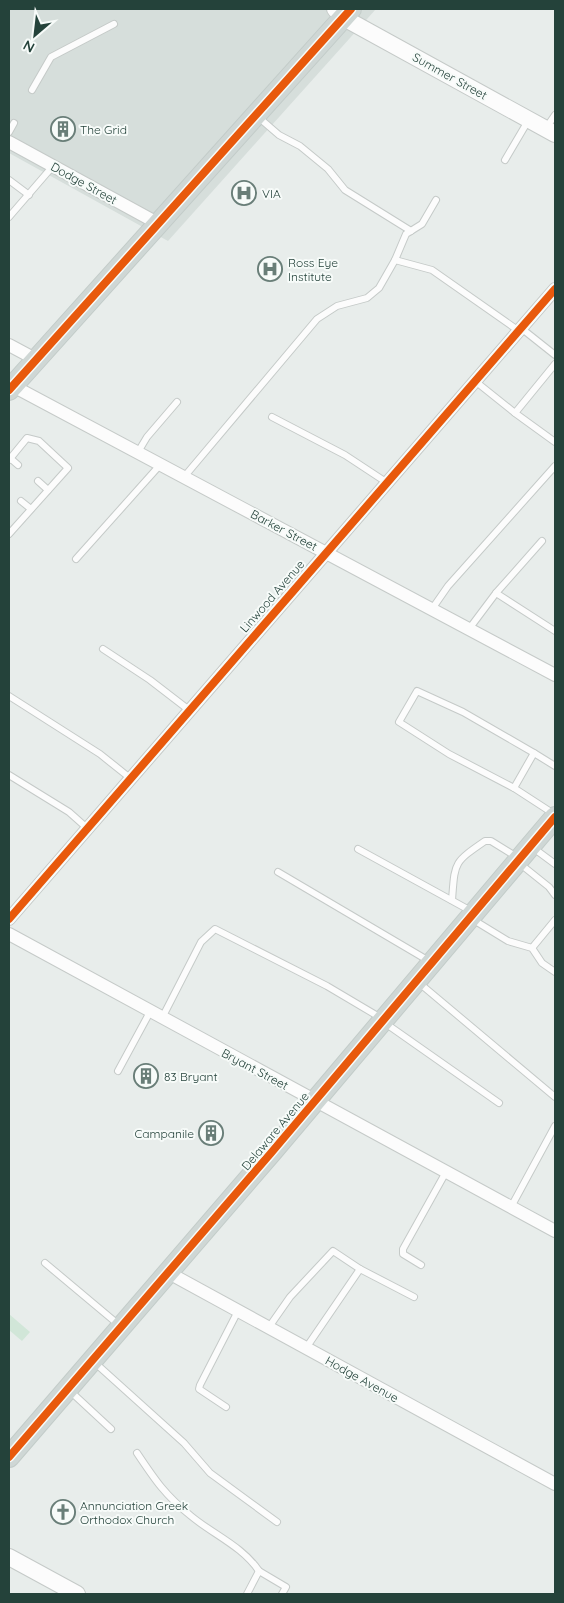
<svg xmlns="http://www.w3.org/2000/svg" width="564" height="1603" viewBox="0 0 564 1603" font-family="Quicksand,sans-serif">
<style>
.built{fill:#d6dedb}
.pitch{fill:#d1e6d8}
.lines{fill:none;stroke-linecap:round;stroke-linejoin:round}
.service-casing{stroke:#c5cac8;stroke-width:8}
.minor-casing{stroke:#c5cac8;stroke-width:14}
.tertiary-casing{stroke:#c5cac8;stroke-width:18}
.primary-casing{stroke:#c3ccc9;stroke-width:22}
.service{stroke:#fcfcfc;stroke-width:6}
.minor{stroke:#fcfcfc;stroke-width:12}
.tertiary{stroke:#fcfcfc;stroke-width:16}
.primary{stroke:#cfd7d5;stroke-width:20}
.cycleway-casing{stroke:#f7fbf9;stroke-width:11}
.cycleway{stroke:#e8590c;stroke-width:8}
.labels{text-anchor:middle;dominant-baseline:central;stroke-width:4;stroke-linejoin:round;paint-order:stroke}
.street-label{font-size:12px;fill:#24423a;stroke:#f7fbf9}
.poi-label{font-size:12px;fill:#24423a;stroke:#f7fbf9;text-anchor:start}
</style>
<rect width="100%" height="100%" fill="#e8edeb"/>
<polygon class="built" points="9,9 376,9 168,241 9,153"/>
<polygon class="pitch" points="9,1314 30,1332 22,1341 9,1330"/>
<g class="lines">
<defs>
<g id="service">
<polyline points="32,90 51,57 114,24"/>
<polyline points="257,116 279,135 300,146 328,169 345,190 411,231"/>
<polyline points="546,128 555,115"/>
<polyline points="9,132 14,123"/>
<polyline points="505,160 528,121"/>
<polyline points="9,180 29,195"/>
<polyline points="436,200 422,224 406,234 395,260 432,270 519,331"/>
<polyline points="9,217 53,166"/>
<polyline points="521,328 555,355"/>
<polyline points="475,381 515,413 555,364"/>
<polyline points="515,413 555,442"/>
<polyline points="272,417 345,455 386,482"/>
<polyline points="138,452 147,437 177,402"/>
<polyline points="10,458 18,465"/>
<polyline points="9,460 27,438 39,441 68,468 9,534"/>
<polyline points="184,477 317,319 337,306 367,298 379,288 395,260"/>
<polyline points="38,481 48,490"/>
<polyline points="21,501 31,509"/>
<polyline points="76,559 160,465"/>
<polyline points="496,593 555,631"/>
<polyline points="432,609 448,586 555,466"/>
<polyline points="469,629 496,593 542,541"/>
<polyline points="103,649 150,680 189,710"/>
<polyline points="9,696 100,754 130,778"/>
<polyline points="9,775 69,812 87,828"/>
<polyline points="514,788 449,754 399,722 417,691 463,712 534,753"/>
<polyline points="554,814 514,788 534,753 555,766"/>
<polyline points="532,847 555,864"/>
<polyline points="358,849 471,911"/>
<polyline points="519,863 549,887 555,895"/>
<polyline points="278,872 429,961"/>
<path d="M452,900C455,862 453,863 485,841H491L517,857"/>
<polyline points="472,919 508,941 532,948 542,963 555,972"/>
<polyline points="532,948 555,920"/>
<polyline points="418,982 555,1097"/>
<polyline points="162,1018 201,942 215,929 327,986 381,1018"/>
<polyline points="385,1023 499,1103"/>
<polyline points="118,1071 150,1012"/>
<polyline points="511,1207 555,1126"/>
<polyline points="45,1263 119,1325"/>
<polyline points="421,1265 403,1254 403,1249 446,1172"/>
<polyline points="269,1327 290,1297 333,1251 360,1269 414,1297"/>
<polyline points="306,1348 360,1269"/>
<polyline points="93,1361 184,1443 210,1473 277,1522"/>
<polyline points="70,1391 111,1429"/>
<polyline points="226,1407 199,1389 200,1385 238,1311"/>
<path d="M137,1453C155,1480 165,1495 191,1516C214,1535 242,1546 259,1571"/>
<polyline points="247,1594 259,1571 286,1587 282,1594"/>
</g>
<g id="minor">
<polyline points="9,142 159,224"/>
<polyline points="9,345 37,360"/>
<polyline points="13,386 555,675"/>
<polyline points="9,919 555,289"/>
<polyline points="9,934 555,1231"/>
<polyline points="169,1273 555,1484"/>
</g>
<g id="tertiary">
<polyline points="335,9 344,18 555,134"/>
<polyline points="9,1557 77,1594"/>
</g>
<g id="primary">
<polyline points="9,390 351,9"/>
<polyline points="9,1457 271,1153 555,817"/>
</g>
</defs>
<use href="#service" class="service-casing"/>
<use href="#minor" class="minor-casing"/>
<use href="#tertiary" class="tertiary-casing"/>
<use href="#primary" class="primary-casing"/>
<use href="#service" class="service"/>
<use href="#minor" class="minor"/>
<use href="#tertiary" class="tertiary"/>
<use href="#primary" class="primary"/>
<defs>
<g id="cycleway">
<polyline points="9,390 351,9"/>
<polyline points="9,919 555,289"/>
<polyline points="9,1457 271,1153 555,817"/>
</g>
</defs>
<use href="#cycleway" class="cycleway-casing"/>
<use href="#cycleway" class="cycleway"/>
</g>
<defs>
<symbol id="building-ring" viewBox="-11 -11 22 22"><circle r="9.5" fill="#f7fbf9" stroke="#697e78" stroke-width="1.5"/><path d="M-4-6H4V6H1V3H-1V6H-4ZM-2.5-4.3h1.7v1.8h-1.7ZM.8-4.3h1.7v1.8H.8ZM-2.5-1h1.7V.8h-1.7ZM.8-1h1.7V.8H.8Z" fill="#697e78"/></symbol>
<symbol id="hospital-ring" viewBox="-11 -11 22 22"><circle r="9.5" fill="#f7fbf9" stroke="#697e78" stroke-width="1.5"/><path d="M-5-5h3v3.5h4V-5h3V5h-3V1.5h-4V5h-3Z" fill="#697e78"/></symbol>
<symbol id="church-ring" viewBox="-11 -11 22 22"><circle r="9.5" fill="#f7fbf9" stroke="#697e78" stroke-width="1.5"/><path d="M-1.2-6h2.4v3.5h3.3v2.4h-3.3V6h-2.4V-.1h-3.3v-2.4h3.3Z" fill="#697e78"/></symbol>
</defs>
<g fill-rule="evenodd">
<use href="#building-ring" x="49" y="115" width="28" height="28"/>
<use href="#hospital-ring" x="230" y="179" width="28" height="28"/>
<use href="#hospital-ring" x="256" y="255" width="28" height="28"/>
<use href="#building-ring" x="132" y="1062" width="28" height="28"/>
<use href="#building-ring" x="197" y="1119" width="28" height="28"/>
<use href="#church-ring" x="49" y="1498" width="28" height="28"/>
</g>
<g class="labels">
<g class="street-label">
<text transform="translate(450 76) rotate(29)">Summer Street</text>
<text transform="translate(84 183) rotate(29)">Dodge Street</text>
<text transform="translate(284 530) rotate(28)">Barker Street</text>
<text transform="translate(272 596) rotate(-49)">Linwood Avenue</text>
<text transform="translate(255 1069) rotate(28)">Bryant Street</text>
<text transform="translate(275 1131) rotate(-50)">Delaware Avenue</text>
<text transform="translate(362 1379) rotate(29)">Hodge Avenue</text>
</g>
<g class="poi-label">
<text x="80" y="129">The Grid</text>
<text x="262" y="193">VIA</text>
<text x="288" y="262">Ross Eye<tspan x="288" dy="14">Institute</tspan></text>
<text x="164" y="1076">83 Bryant</text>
<text x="194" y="1133" text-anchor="end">Campanile</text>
<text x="80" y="1505">Annunciation Greek<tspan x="80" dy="14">Orthodox Church</tspan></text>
</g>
</g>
<rect width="564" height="1603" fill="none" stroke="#24423a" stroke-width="20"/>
<g transform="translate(35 35) rotate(208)" stroke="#f7fbf9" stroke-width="4" paint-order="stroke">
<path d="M0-4L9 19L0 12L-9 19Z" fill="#24423a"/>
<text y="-8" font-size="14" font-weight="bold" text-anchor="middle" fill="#24423a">N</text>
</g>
</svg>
